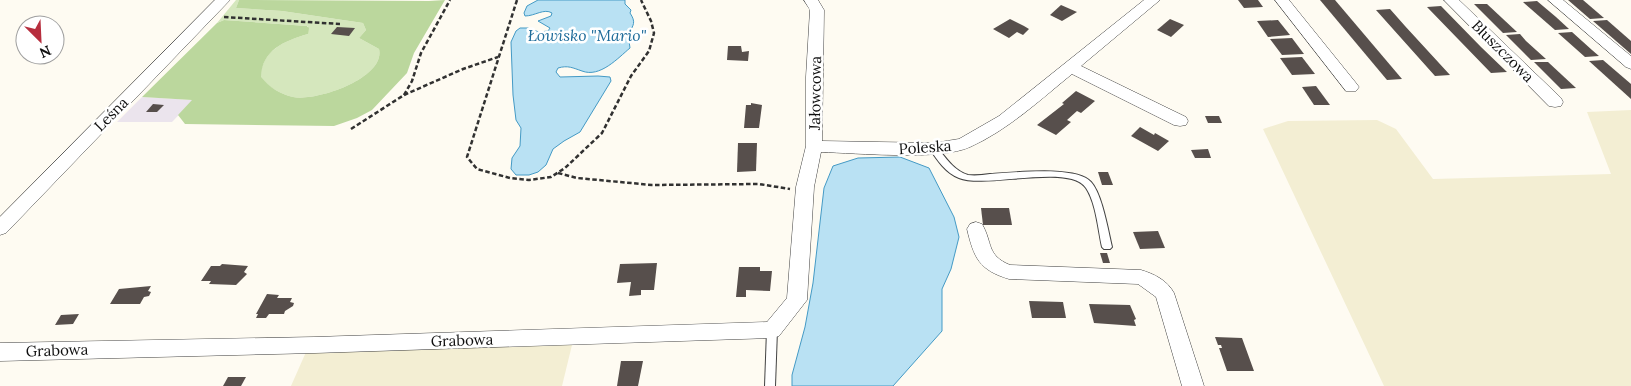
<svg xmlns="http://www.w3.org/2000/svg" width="1631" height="386" viewBox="0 0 1631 386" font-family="Lora,serif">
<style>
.industrial{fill:#ebe4ed}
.farmland{fill:#f3eed3}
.green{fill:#d5e7bd}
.forest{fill:#bbd79d}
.water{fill:#b9e1f3;stroke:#449ac5}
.building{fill:#574f4c}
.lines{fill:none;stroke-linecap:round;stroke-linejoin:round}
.lane-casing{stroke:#424242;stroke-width:2}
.street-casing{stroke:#424242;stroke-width:1}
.path{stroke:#313131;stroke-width:2.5;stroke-dasharray:4.5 2.5;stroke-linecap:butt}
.lane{fill:#fff;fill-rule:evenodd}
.street{fill:#fff;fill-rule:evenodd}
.labels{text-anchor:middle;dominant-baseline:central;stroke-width:5;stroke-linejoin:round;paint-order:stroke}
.street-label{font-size:15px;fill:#0f0f0f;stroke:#fff}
.water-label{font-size:16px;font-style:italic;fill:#1f6c9a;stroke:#fff}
</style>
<rect width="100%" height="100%" fill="#fefbf2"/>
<polygon class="industrial" points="142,97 193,100 172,122 117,122"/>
<g class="farmland">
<polygon points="1631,110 1631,386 1384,386 1263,129 1288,121 1377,120 1396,129 1433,179 1611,174 1587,112"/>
<polygon points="572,345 562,386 291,386 306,352"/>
</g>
<path class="green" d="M236,0H239L236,8L282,11L363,23L366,30L359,38L379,49C386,78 316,102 293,97C280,94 269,87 260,78C262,50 284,41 308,34V26L224,20L217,23Z"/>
<path class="forest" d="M239,0L429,1L445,0L414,53L407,73L372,110L357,118L334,126L185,124L178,115L192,100L142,97L217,23L224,20L307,26L309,28L308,34C284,41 262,50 261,77C269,87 280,94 293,97C316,102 386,78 379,49L359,38L366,30L363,23L282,11L236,8Z"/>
<g class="water">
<path d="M538,0H625V4L631,10L630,13C636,22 634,25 628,34L630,48C618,58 600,78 582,71C573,68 568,65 558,68L556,72L560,77L598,76L610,77L611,81L580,132L564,141L553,149L546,165L538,172L529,175H516L511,169L512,158L520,146L521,128L516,120L513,95L511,42L516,31L520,28H528L539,32L548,31L550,28L538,21L551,16L552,13C544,8 535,16 525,16L524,13L527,6Z"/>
<polygon points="900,157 929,168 954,217 959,237 951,269 942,289 942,331 893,386 792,386 792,375 805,327 813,283 824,188 833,166 858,158"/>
</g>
<g class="building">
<polygon points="1238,0 1258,0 1263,7 1244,8"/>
<polygon points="1320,0 1335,0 1402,79 1387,80"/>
<polygon points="1568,0 1583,0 1604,18 1590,19"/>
<polygon points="1537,1 1556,17 1569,29 1555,30 1523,2"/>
<polygon points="1474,4 1487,4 1517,32 1503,33"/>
<polygon points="1061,5 1077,12 1062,21 1050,15"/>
<polygon points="1441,6 1481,47 1507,72 1491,73 1427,7"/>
<polygon points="1390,9 1405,26 1450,75 1435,76 1376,10"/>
<polygon points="1010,19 1024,26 1029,29 1023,35 1017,32 1009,38 993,29"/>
<polygon points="1170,19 1184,25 1171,37 1157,30"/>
<polygon points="1278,20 1290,35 1268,37 1257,21"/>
<polygon points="1607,20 1631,41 1631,54 1593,21"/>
<polygon points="337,27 355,28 349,36 331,34"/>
<polygon points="1572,32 1592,50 1599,56 1585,57 1558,33"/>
<polygon points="1520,34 1526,41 1546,59 1531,60 1506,35"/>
<polygon points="1292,38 1304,54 1282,55 1270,39"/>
<polygon points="728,46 741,46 742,52 749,51 748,61 727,60"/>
<polygon points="1302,57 1315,74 1292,75 1280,58"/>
<polygon points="1603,60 1631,84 1631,99 1589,61"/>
<polygon points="1534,62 1548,62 1576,88 1561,89"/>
<polygon points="1316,86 1330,105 1314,105 1302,87"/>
<polygon points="1076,91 1095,101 1081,113 1077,111 1067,120 1071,122 1056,135 1037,125 1064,104 1062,103"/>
<polygon points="751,103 762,105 759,128 744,128 746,105 751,105"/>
<polygon points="153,104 164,105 157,112 146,112"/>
<polygon points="1205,116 1219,116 1222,123 1208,123"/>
<polygon points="1140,127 1154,135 1155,133 1169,141 1158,151 1131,136"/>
<polygon points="738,143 757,143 756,171 737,172"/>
<polygon points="1208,149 1211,158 1195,158 1191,150"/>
<polygon points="1098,172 1108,172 1113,185 1102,185"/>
<polygon points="981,208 1009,208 1012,225 983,225"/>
<polygon points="1158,231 1165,248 1140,249 1133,232"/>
<polygon points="1100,253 1107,253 1110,263 1103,263"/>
<polygon points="657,263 654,290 641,290 641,295 629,296 631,282 617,283 620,264"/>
<polygon points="222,264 248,266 244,272 247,274 236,285 209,284 211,281 201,281 211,266 220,266"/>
<polygon points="739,267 760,267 760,271 772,271 770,291 746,290 746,297 736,297"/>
<polygon points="151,286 148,291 151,292 149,296 144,297 140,304 110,304 119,289"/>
<polygon points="267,294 279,295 277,298 292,298 290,302 294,303 293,306 285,311 284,314 269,314 266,318 256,318 258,314 256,314"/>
<polygon points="1029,301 1063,302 1066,318 1032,318"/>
<polygon points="1089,304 1130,305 1136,319 1134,320 1136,326 1094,323"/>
<polygon points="79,314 73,324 55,325 61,315"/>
<polygon points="1215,337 1242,338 1254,371 1227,371 1219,348 1222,348 1221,345 1218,345"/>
<polygon points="621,361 643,361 638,386 617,386"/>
<polygon points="228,377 246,377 241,386 223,386"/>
</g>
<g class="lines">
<defs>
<g id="lane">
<path d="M934,146L937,147C945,157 954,171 968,175C975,176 983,175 990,174C1012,173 1076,165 1091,182C1102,194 1108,230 1112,247L1110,249H1104L1102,247C1098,229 1096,203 1086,188C1070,163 985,189 959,178C946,173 937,160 930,149Z"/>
<polygon points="772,326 776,327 777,330 775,386 765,386 767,330 768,327"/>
</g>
<g id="street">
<polygon points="215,0 230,0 6,233 0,235 0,217"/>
<path d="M804,0H818L824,10L822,141L934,143L959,139L999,116L1144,0H1160L1081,66L1186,117L1188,121L1186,125L1180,126L1174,125L1072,74C1040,100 1008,130 970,147C940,161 857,153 821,152L814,187L807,300L779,336L772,338L315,353L0,361V343L315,337L767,322L787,298L796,187L806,146V77L810,10Z"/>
<polygon points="1275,0 1289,0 1356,83 1359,87 1356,91 1346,91"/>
<polygon points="1444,0 1459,0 1561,98 1563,102 1561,106 1555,107 1549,106"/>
<polygon points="1548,0 1563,0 1631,56 1631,69 1626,67"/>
<path d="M976,222L982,224C993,243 986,255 1010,265L1141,270C1154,274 1167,280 1174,293L1204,386H1182L1156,297L1138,284L1009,279C979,270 974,258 967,229L970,224Z"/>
</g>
</defs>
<use href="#lane" class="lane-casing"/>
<use href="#street" class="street-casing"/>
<g class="path">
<polyline points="517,0 467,157 477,169 510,178 529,180 551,177 565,168 602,133 631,76 649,51 654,33 651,21 641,0"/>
<polyline points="224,17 340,24"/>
<polyline points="404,95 412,81 421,53 450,0"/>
<polyline points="351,129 404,95 463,69 498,57"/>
<polyline points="558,173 577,178 652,185 759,184 790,189"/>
</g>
<use href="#lane" class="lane"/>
<use href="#street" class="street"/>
</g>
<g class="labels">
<g class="street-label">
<text transform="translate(1503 51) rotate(45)">Bluszczowa</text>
<text transform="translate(815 93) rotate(-89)">Jałowcowa</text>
<text transform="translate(111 114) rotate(-45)">Leśna</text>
<text transform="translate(925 147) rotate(-4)">Poleska</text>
<text transform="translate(462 340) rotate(-2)">Grabowa</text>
<text transform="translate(57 350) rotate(-2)">Grabowa</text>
</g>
<g class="water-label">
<text x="587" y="35">Łowisko "Mario"</text>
</g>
</g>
<g transform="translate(40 40) rotate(156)"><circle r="24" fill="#ffffff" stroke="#9f9f9f"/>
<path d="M0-4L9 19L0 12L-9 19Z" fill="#b72e3e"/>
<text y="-8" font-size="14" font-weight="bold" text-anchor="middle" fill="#0f0f0f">N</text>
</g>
</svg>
